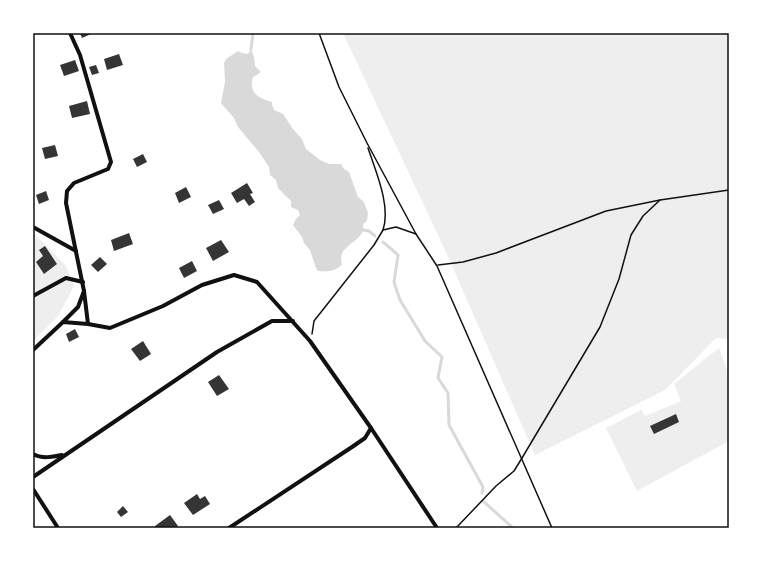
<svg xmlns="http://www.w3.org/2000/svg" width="762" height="561" viewBox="0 0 762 561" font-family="'Sofia Sans Condensed',sans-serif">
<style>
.green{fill:#eee}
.water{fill:#d9d9d9}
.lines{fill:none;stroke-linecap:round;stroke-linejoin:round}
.stream{stroke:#d9d9d9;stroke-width:3}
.building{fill:#353535}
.path{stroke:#111;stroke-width:1.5}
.minor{stroke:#111;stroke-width:4}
.neatline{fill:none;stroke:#111;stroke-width:1.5}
</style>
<rect width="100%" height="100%" fill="#fff"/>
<g class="green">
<polygon points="343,33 729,33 729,339 716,338 665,390 535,455 445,250"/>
<polygon points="33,232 66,266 74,286 58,316 33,341"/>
<polygon points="719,348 729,375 729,441 637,491 606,428 641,410 645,416 681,401 674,384"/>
</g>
<path class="water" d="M251,49L254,57L255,66L261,72L253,77C248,93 259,98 272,102V105L274,110L283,114L293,129L302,139L306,149L320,160L329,164H341L344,169L349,172L358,197L364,202L368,213L367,221L363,224C363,226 364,228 363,230C360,243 336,246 342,264C337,271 327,272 318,271L316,268L310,250L304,243L302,237L293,225L296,219L300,215L298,210L291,207V201L278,188L276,180L270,175L269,167L259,152L238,127L234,118L221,103L225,82L224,63L226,59L238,51L242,53L248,54Z"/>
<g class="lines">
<g class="stream">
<polyline points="251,49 253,33"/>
<polyline points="363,230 369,231 375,236"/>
<polyline points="383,242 398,255 394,282 400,300 425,341 442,357 438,378 448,393 449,425 483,487 482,493"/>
<polyline points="483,501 513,528"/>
</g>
</g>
<g class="building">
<polygon points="80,33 90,33 91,34 82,38"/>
<polygon points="119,54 123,65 107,70 104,59"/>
<polygon points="75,60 79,71 64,76 60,65"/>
<polygon points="96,65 99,73 92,75 89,67"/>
<polygon points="87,101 90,114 72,118 69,106"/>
<polygon points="55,145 58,156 45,159 42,148"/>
<polygon points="143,154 147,162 137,167 133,159"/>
<polygon points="247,183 253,193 250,194 255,202 249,206 244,199 237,203 231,193"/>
<polygon points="186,187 191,197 179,203 175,193"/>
<polygon points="46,191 49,200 39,204 36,195"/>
<polygon points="219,200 224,209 213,214 208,205"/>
<polygon points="129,233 133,244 114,251 111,240"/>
<polygon points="221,240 229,252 213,261 206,248"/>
<polygon points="45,246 57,264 44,274 36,262 43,256 39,250"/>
<polygon points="100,257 107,264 98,272 91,265"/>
<polygon points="192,261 197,271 184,278 179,268"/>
<polygon points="75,329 79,337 69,342 66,334"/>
<polygon points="143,341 151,354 140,361 131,349"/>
<polygon points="219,375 229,389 217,396 208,382"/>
<polygon points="676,414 679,422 654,434 650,426"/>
<polygon points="197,494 200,499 205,496 210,504 193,515 184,503"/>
<polygon points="123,506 128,512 121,517 117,512"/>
<polygon points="170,515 178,526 175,528 156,528 155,526"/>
</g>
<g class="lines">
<g class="path">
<polyline points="319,33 339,87 367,143 416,234 437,266 552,528"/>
<path d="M368,148C376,172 391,206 383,230"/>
<polyline points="438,265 463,262 496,253 606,211 660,200"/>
<polyline points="312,334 314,321 374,245 383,230 396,227 416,234"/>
<polyline points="456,528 496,486 514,471 522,458 600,327 619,279 631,235 643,216 660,200 729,190"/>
</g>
<g class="minor">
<polyline points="70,33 80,55 111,162 108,169 74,183 67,191 66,203 84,291 88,324"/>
<polyline points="33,227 76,251"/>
<polyline points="33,296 66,278 83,282"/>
<polyline points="63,322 78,307 84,291"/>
<polyline points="33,350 63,322 88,324 110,328 163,306 202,285 234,275 257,282 310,341 371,428 437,528"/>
<path d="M33,454C42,459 52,457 62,455"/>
<polyline points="33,477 217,352 272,321 293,321"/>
<polyline points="33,489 58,528"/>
<polyline points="229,528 352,447 365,438 371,428"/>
</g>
</g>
<rect width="762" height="561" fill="none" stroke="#ffffff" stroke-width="68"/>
<rect x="34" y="34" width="694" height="493" class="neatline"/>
</svg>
